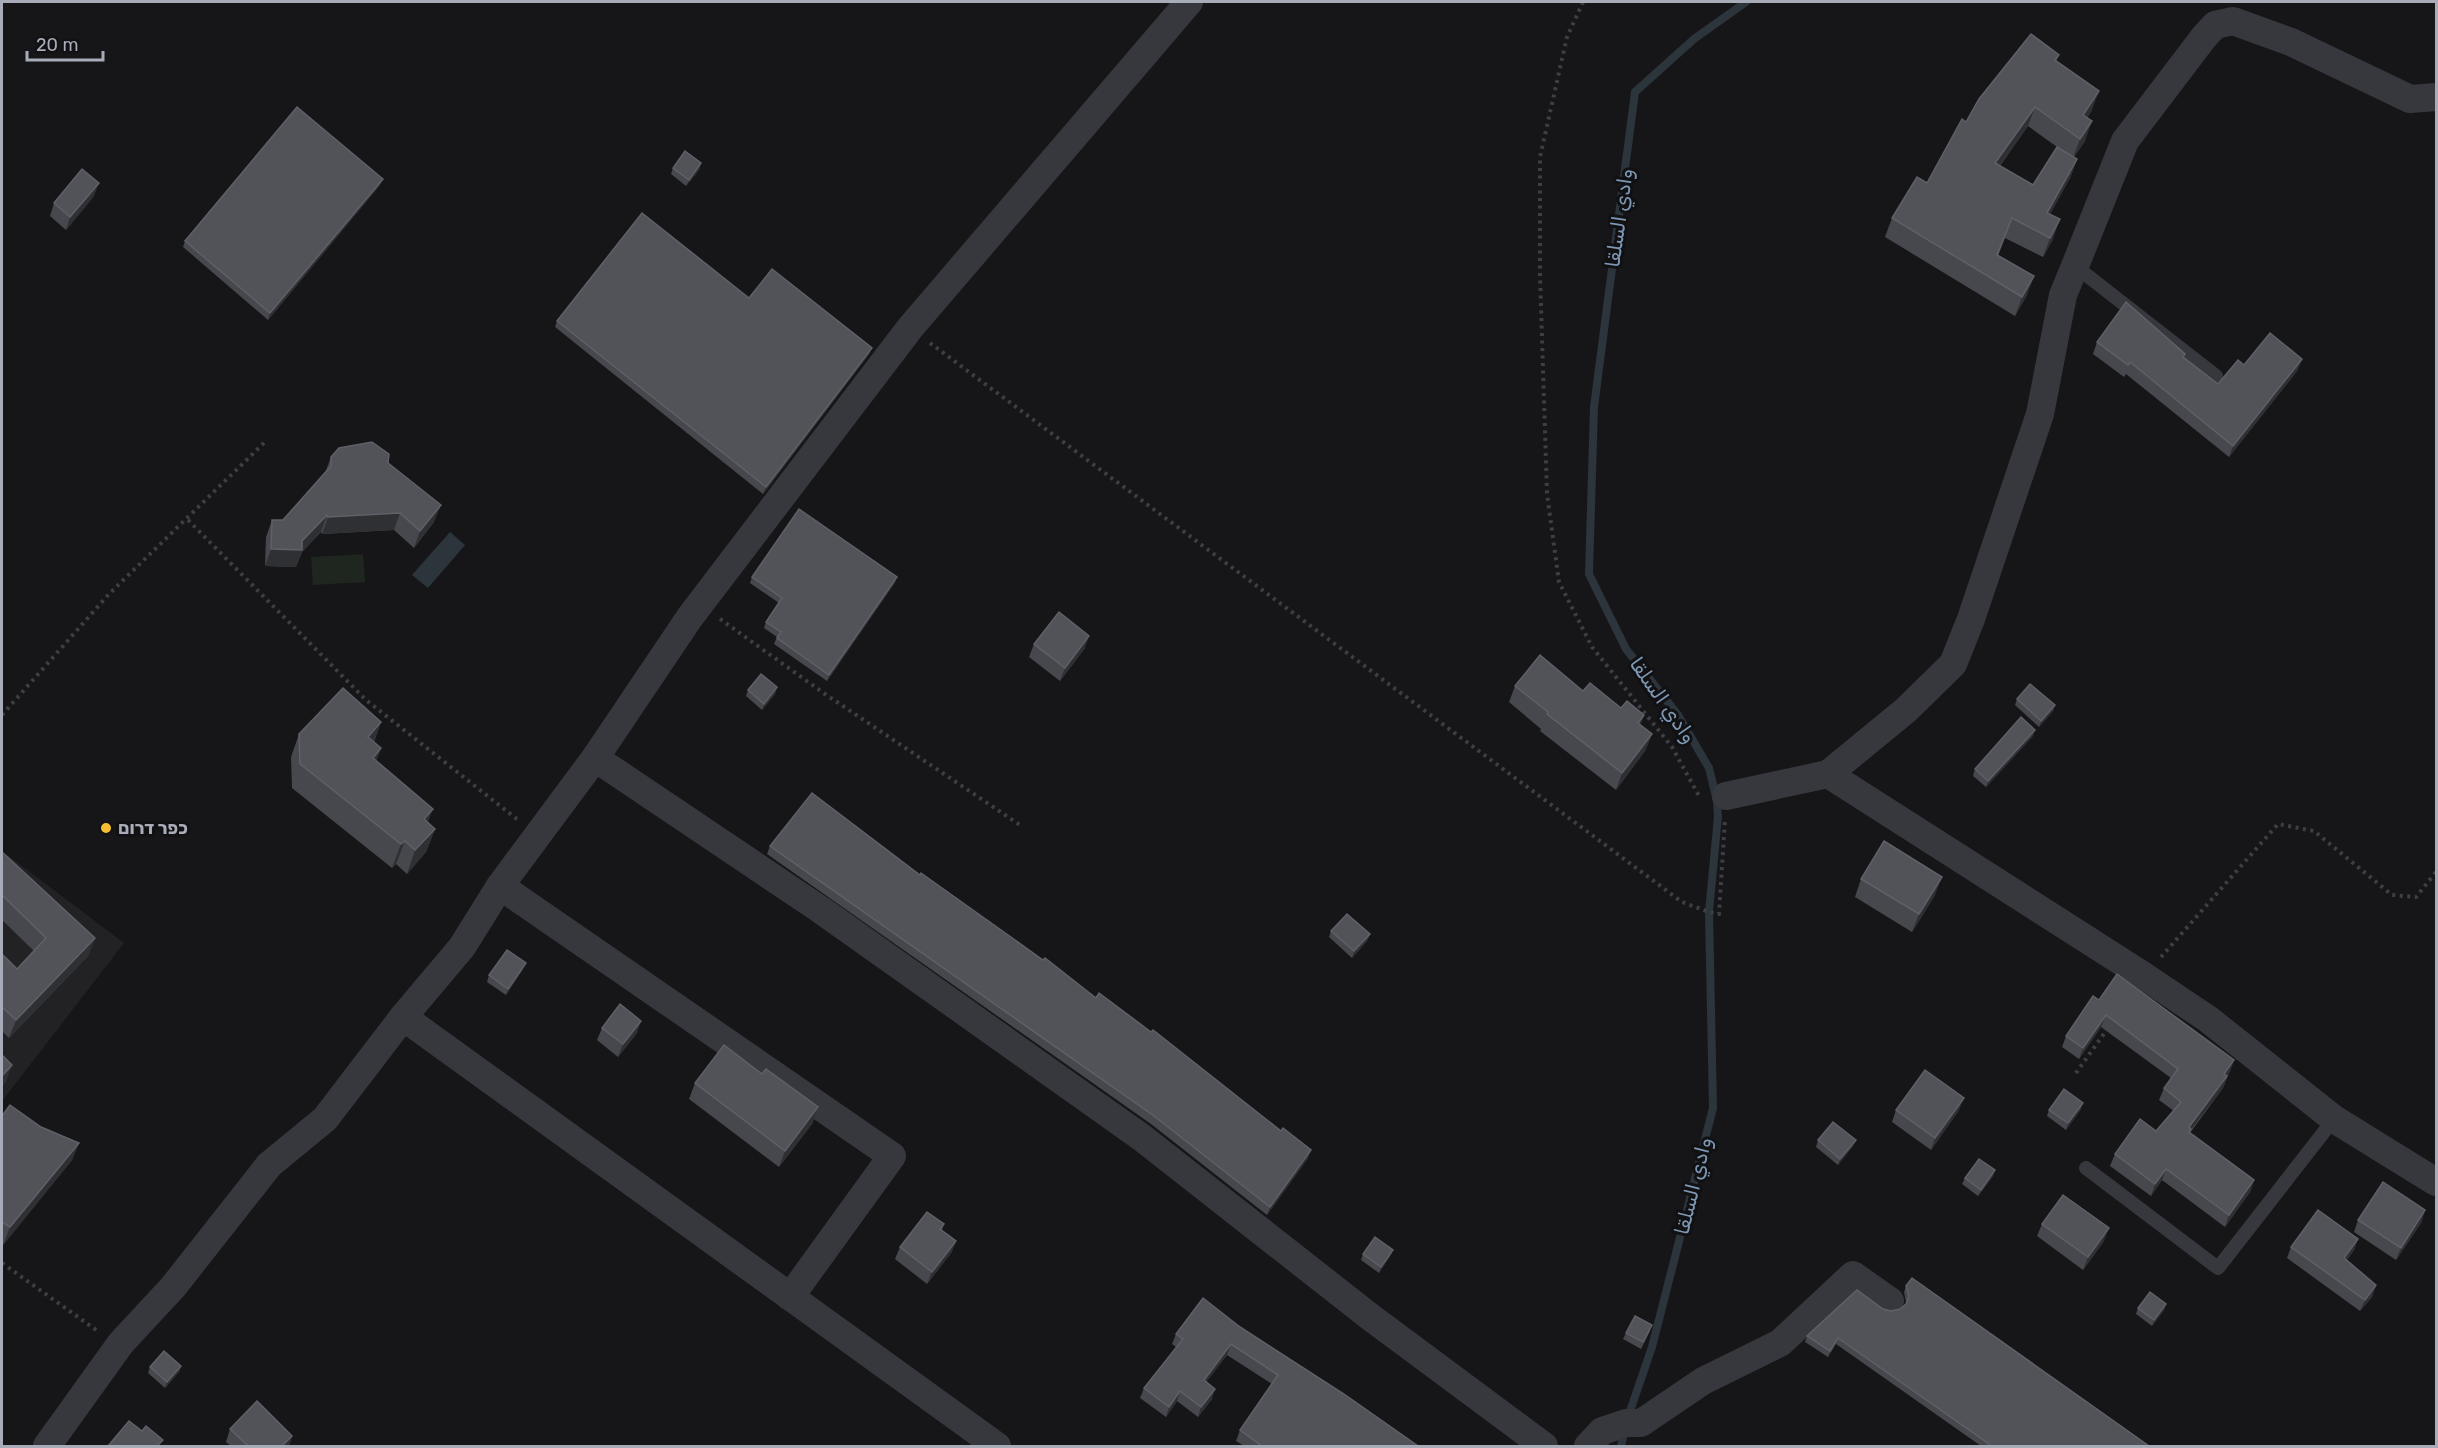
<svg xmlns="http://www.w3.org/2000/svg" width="2438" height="1448" viewBox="0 0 2438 1448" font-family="Rubik,Vazirmatn,Heebo,sans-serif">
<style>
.built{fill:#222225}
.green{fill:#1e261f}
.water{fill:#2c343c}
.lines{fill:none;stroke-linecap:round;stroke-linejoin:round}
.stream{stroke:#2c343c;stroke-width:8}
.path{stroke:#3d3f44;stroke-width:4;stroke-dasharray:3 4.5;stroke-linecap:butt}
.lane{stroke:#37383d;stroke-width:14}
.street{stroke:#37383d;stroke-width:28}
.wall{fill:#47484d;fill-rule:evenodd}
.shaded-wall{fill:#2f3033}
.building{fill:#525359;stroke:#5f6168;stroke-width:1.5}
.poi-dot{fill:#f6bd30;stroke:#111113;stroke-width:2}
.labels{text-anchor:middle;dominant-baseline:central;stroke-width:6;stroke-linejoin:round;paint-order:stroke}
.poi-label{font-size:18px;font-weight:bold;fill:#a8acb8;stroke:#111113;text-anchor:start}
.water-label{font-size:20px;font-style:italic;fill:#7e98b4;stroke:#111113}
</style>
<rect width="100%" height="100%" fill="#161618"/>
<polygon class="built" points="2,851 124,943 2,1101"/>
<polygon class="green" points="363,554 365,582 313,585 311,557"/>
<polygon class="water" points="450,532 465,545 428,588 412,575"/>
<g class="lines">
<g class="stream">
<polyline points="1628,1417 1652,1347 1713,1108 1709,912 1718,816 1717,801 1709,768 1678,715 1626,649 1589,574 1594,407 1635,92 1694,39 1746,2"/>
<polyline points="1621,1446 1625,1429"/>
</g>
<g class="path">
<polyline points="1583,2 1567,37 1540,157 1540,275 1547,494 1559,582 1592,647 1672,747 1699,796"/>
<polyline points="930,343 1682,902 1709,912 1719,914 1725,820"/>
<polyline points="188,520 366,700 518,820"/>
<polyline points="720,619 825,694 1020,825"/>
<polyline points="2,715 109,594 266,441"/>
<polyline points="2161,957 2278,824 2314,831 2392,895 2416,897 2436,872"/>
<polyline points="2076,1073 2108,1028"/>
<polyline points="2,1263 99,1332"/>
</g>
<g class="lane">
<polyline points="2075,266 2216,376"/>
<polyline points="2086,1168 2218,1268 2334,1119"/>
</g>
<g class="street">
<polyline points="595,758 821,910 1141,1137 1369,1316 1544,1446"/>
<polyline points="1828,774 1906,710 1953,664 1971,619 2040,414 2063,295 2075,266 2125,141 2204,37 2215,25 2233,21 2291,42 2410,99 2436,97"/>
<polyline points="1726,796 1828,774 2144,976 2208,1019 2334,1119 2436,1182"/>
<polyline points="500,886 892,1156 790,1297"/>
<polyline points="403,1017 997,1446"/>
<polyline points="47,1446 121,1343 173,1287 269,1165 325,1119 403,1017 462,947 500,886 595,758 690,617 910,328 1189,2"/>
<polyline points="1588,1446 1602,1431 1626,1423 1641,1423 1703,1381 1780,1343 1853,1275 1890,1301"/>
</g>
</g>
<g class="wall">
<path d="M2059,55L2056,61L2092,110L2087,118L2085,141L2074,157L2077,159L2070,178L2050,214L2053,239L2043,257L2005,238L1998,256L2027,295L2015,316L1885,237L1892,218L1927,183ZM2028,126L2057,147L2033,185L2000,166Z"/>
<polygon points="701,163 699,170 686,186 671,174 673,168"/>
<polygon points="380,185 268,320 183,247 185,241"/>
<polygon points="94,196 66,230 50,216 54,203"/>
<polygon points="749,298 869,354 763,494 555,327 557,321"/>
<polygon points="2097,342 2184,357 2218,384 2244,365 2302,359 2297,371 2229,457 2126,374 2124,377 2093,354"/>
<polygon points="331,457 388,463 434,522 414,548 394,530 322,534 321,532 302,552 296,567 265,566 266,537 272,520 283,520 325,473"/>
<polygon points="752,577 897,577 894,584 827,681 774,644 777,637 764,628 766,622 779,603 750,583"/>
<polygon points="1034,644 1085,648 1060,681 1029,657"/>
<polygon points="1515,686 1621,708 1644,715 1640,725 1652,734 1645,751 1616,790 1540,731 1541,729 1509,702"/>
<polygon points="777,687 775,694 762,710 746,696 748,690"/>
<polygon points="2017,699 2055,705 2053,711 2039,727 2015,705"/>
<polygon points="381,722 374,742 381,748 376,761 428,823 435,829 426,852 407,874 396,864 392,868 292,788 291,757 299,734"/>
<polygon points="2033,736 1986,787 1973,776 1975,769"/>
<polygon points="770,846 920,875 1096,998 1308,1158 1267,1215 1151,1124 767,854"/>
<polygon points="2,852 95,938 88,956 9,1038 2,1031 2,954 17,969 34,951 2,920"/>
<polygon points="1861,879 1935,895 1912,932 1855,897"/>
<polygon points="1331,931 1370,934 1367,941 1352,958 1329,937"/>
<polygon points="523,969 506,995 487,982 489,975"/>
<polygon points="2099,1000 2234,1060 2223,1088 2190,1133 2254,1180 2250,1192 2225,1227 2162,1180 2151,1196 2110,1166 2115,1154 2156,1131 2174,1111 2159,1100 2164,1088 2171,1078 2101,1027 2079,1059 2062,1047 2066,1036"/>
<polygon points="602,1028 637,1033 618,1057 597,1040"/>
<polygon points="762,1074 818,1107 812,1124 779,1167 689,1099 695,1083"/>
<polygon points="2081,1109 2066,1130 2047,1116 2049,1110"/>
<polygon points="1896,1110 1959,1110 1931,1150 1892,1122"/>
<polygon points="2,1116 41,1127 79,1143 72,1160 3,1245 2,1244"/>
<polygon points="1818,1140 1853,1146 1838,1165 1816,1147"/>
<polygon points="1995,1170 1993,1176 1978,1196 1962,1184 1965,1178"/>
<polygon points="2425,1210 2421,1223 2396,1260 2354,1232 2358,1220"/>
<polygon points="944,1224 942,1230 956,1241 951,1253 927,1284 895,1259 900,1247"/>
<polygon points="2042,1224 2104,1241 2083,1270 2037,1236"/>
<polygon points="2358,1239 2354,1250 2347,1260 2376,1285 2372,1297 2360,1311 2287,1258 2291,1247"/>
<polygon points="1393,1250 1390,1256 1379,1273 1361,1260 1363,1254"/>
<polygon points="1906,1286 2149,1446 1981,1446 1836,1344 1828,1357 1805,1342 1807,1336 1883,1309 1891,1311 1900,1309 1906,1304 1906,1302 1904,1292"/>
<polygon points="2166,1304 2164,1310 2152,1326 2136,1314 2138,1308"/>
<polygon points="1240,1327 1418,1446 1244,1446 1236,1441 1240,1430 1272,1384 1227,1355 1206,1382 1212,1399 1198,1417 1177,1401 1166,1417 1140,1398 1144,1388 1176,1347 1172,1344 1176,1334"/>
<polygon points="1650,1331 1641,1349 1623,1339 1626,1333"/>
<polygon points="181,1366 179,1372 165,1388 148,1373 150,1367"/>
<polygon points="230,1429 292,1436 289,1446 231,1446 226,1442"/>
</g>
<g class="shaded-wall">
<polygon points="2099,91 2092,110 2076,134 2083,115"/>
<polygon points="2035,107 2028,126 1988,182 1995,163"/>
<polygon points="2092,121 2085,141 2073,158 2080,139"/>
<polygon points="2077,159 2070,178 2040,232 2047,213"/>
<polygon points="701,163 699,170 686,186 689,180"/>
<polygon points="383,179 380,185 268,320 270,313"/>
<polygon points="99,183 94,196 66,230 70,217"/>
<polygon points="2060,219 2053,239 2043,257 2050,238"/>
<polygon points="2034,276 2027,295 2015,316 2022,297"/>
<polygon points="872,348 869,354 763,494 766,487"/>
<polygon points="2302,359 2297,371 2229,457 2233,446"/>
<polygon points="441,505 434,522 414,548 420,531"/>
<polygon points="400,513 394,530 322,534 328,517"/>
<polygon points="327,515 321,532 302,552 296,567 265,566 271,549 302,541"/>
<polygon points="897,577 894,584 827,681 829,675"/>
<polygon points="1089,636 1085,648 1060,681 1065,668"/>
<polygon points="777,687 775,694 762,710 764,704"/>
<polygon points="2055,705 2053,711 2039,727 2041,721"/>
<polygon points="1644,715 1638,732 1638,723"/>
<polygon points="381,722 372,746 368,737"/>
<polygon points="2035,730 2033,736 1986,787 1988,781"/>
<polygon points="1652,734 1645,751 1616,790 1622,773"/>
<polygon points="381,748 372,772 373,758"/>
<polygon points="433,809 424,832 424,819"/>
<polygon points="435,829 426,852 407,874 415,850"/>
<polygon points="405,841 396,864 392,868 401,844"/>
<polygon points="1942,877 1935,895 1912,932 1919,914"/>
<polygon points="1370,934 1367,941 1352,958 1354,951"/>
<polygon points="95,938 88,956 9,1038 16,1020"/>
<polygon points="526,963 523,969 506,995 508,989"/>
<polygon points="2106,1015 2101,1027 2079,1059 2083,1048"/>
<polygon points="641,1021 637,1033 618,1057 623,1044"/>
<polygon points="2234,1060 2230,1072 2220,1085 2224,1074"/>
<polygon points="12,1065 6,1082 2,1087 2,1076"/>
<polygon points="2227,1076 2223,1088 2190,1131 2187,1141 2189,1127"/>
<polygon points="1964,1098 1959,1110 1931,1150 1935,1138"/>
<polygon points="2083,1103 2081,1109 2066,1130 2068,1123"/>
<polygon points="818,1107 812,1124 779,1167 785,1151"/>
<polygon points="1856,1140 1853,1146 1838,1165 1840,1159"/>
<polygon points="79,1143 72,1160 3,1245 10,1227"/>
<polygon points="1311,1150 1308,1158 1267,1215 1270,1207"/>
<polygon points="2166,1169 2162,1180 2151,1196 2155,1184"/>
<polygon points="1995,1170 1993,1176 1978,1196 1981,1190"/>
<polygon points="2254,1180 2250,1192 2225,1227 2229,1215"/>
<polygon points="2425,1210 2421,1223 2396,1260 2401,1248"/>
<polygon points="2109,1228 2104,1241 2083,1270 2088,1257"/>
<polygon points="2358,1239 2354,1250 2340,1270 2344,1258"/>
<polygon points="956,1241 951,1253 927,1284 932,1272"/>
<polygon points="1393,1250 1390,1256 1379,1273 1381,1267"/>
<polygon points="2376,1285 2372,1297 2360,1311 2365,1300"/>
<polygon points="2166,1304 2164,1310 2152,1326 2154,1320"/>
<polygon points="1838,1338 1836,1344 1828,1357 1830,1351"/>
<polygon points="1231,1344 1227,1355 1200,1390 1204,1380"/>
<polygon points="181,1366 179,1372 165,1388 167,1382"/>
<polygon points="1215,1389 1212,1399 1198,1417 1201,1407"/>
<polygon points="1180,1391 1177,1401 1166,1417 1169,1407"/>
<polygon points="292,1436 289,1446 282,1446"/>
</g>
<g class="building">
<polygon points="2031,34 2059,55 2055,60 2099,91 2083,115 2092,121 2080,139 2035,107 1995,163 2033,185 2057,147 2077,159 2047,213 2060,219 2050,238 2012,218 1997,255 2034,276 2022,297 1892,218 1917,177 1927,183 1962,119 1966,122 1979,99"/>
<polygon points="297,107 383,179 270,313 185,241"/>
<polygon points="685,151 701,163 689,180 673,168"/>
<polygon points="82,169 99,183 70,217 54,203"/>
<polygon points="642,213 749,298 772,269 872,348 766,487 557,321"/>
<polygon points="2126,302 2185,354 2183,357 2218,384 2238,360 2244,365 2270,333 2302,359 2233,446 2130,362 2128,365 2097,342"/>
<polygon points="372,442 389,454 388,463 441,505 420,531 400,513 328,517 327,515 302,541 302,550 271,549 272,520 283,520 331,466 331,457 339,448"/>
<polygon points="799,509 897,577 829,675 777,638 781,632 766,622 782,598 752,577"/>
<polygon points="1059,612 1089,636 1065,668 1034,644"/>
<polygon points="1540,655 1583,691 1590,683 1621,708 1627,701 1644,715 1638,723 1652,734 1622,773 1547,714 1548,712 1515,686"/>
<polygon points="761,674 777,687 764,704 748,690"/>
<polygon points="2030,684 2055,705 2041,721 2017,699"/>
<polygon points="343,688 381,722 368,737 381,748 373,758 433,809 424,819 435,829 415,850 405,841 401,844 300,764 299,734"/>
<polygon points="2021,717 2035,730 1988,781 1975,769"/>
<polygon points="812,793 920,875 921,873 1043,960 1045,958 1096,998 1099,993 1151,1032 1153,1030 1281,1131 1283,1128 1311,1150 1270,1207 1154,1116 770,846"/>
<polygon points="1884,841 1942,877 1919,914 1861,879"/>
<polygon points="2,852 95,938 16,1020 2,1007 2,954 17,969 46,938 2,895"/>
<polygon points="1347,914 1370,934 1354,951 1331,931"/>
<polygon points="507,950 526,963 508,989 489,975"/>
<polygon points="2117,974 2234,1060 2224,1074 2227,1076 2189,1127 2191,1129 2189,1132 2254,1180 2229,1215 2166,1169 2155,1184 2115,1154 2140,1119 2156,1131 2181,1102 2164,1088 2178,1069 2106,1015 2083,1048 2066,1036 2093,996 2099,1000"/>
<polygon points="620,1004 641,1021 623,1044 602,1028"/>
<polygon points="724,1045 762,1074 766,1069 818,1107 785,1151 695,1083"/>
<polygon points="2,1055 12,1065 2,1076"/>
<polygon points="1925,1070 1964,1098 1935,1138 1896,1110"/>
<polygon points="2064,1089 2083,1103 2068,1123 2049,1110"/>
<polygon points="10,1105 41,1127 79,1143 10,1227 2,1222 2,1116"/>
<polygon points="1833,1122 1856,1140 1840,1159 1818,1140"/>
<polygon points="1979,1159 1995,1170 1981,1190 1965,1178"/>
<polygon points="2383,1182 2425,1210 2401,1248 2358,1220"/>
<polygon points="2063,1195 2109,1228 2088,1257 2042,1224"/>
<polygon points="2318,1210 2358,1239 2344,1258 2376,1285 2365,1300 2291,1247"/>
<polygon points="927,1212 944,1224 940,1229 956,1241 932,1272 900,1247"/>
<polygon points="1375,1237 1393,1250 1381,1267 1363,1254"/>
<polygon points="1912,1278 2149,1446 1992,1446 1838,1338 1830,1351 1807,1336 1857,1290 1883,1309 1891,1311 1900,1309 1906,1304 1909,1296 1906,1286"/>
<polygon points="2150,1292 2166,1304 2154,1320 2138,1308"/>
<polygon points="1203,1298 1240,1327 1344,1394 1418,1446 1262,1446 1240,1430 1278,1375 1231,1344 1204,1380 1215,1389 1201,1407 1180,1391 1169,1407 1144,1388 1183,1339 1176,1334"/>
<polygon points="1635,1316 1652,1325 1643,1342 1626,1333"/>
<polygon points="164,1351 181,1366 167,1382 150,1367"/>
<polygon points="257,1401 292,1436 282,1446 248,1446 230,1429"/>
<polygon points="129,1421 142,1431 146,1426 163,1440 157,1446 108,1446"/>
</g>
<circle class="poi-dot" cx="106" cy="828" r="6"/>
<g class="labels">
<g class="poi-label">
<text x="118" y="828">כפר דרום</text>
</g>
<g class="water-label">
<text transform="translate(1619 218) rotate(-82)">وادي السلقا</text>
<text transform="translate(1663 700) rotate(55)">وادي السلقا</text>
<text transform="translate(1693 1186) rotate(-76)">وادي السلقا</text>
</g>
</g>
<rect width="2438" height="1448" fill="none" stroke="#a8acb8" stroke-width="6"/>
<path d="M27 51v9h76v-9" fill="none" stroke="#a8acb8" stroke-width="3"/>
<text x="36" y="51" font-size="18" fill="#a8acb8" stroke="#111113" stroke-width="4.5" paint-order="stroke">20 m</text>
</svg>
